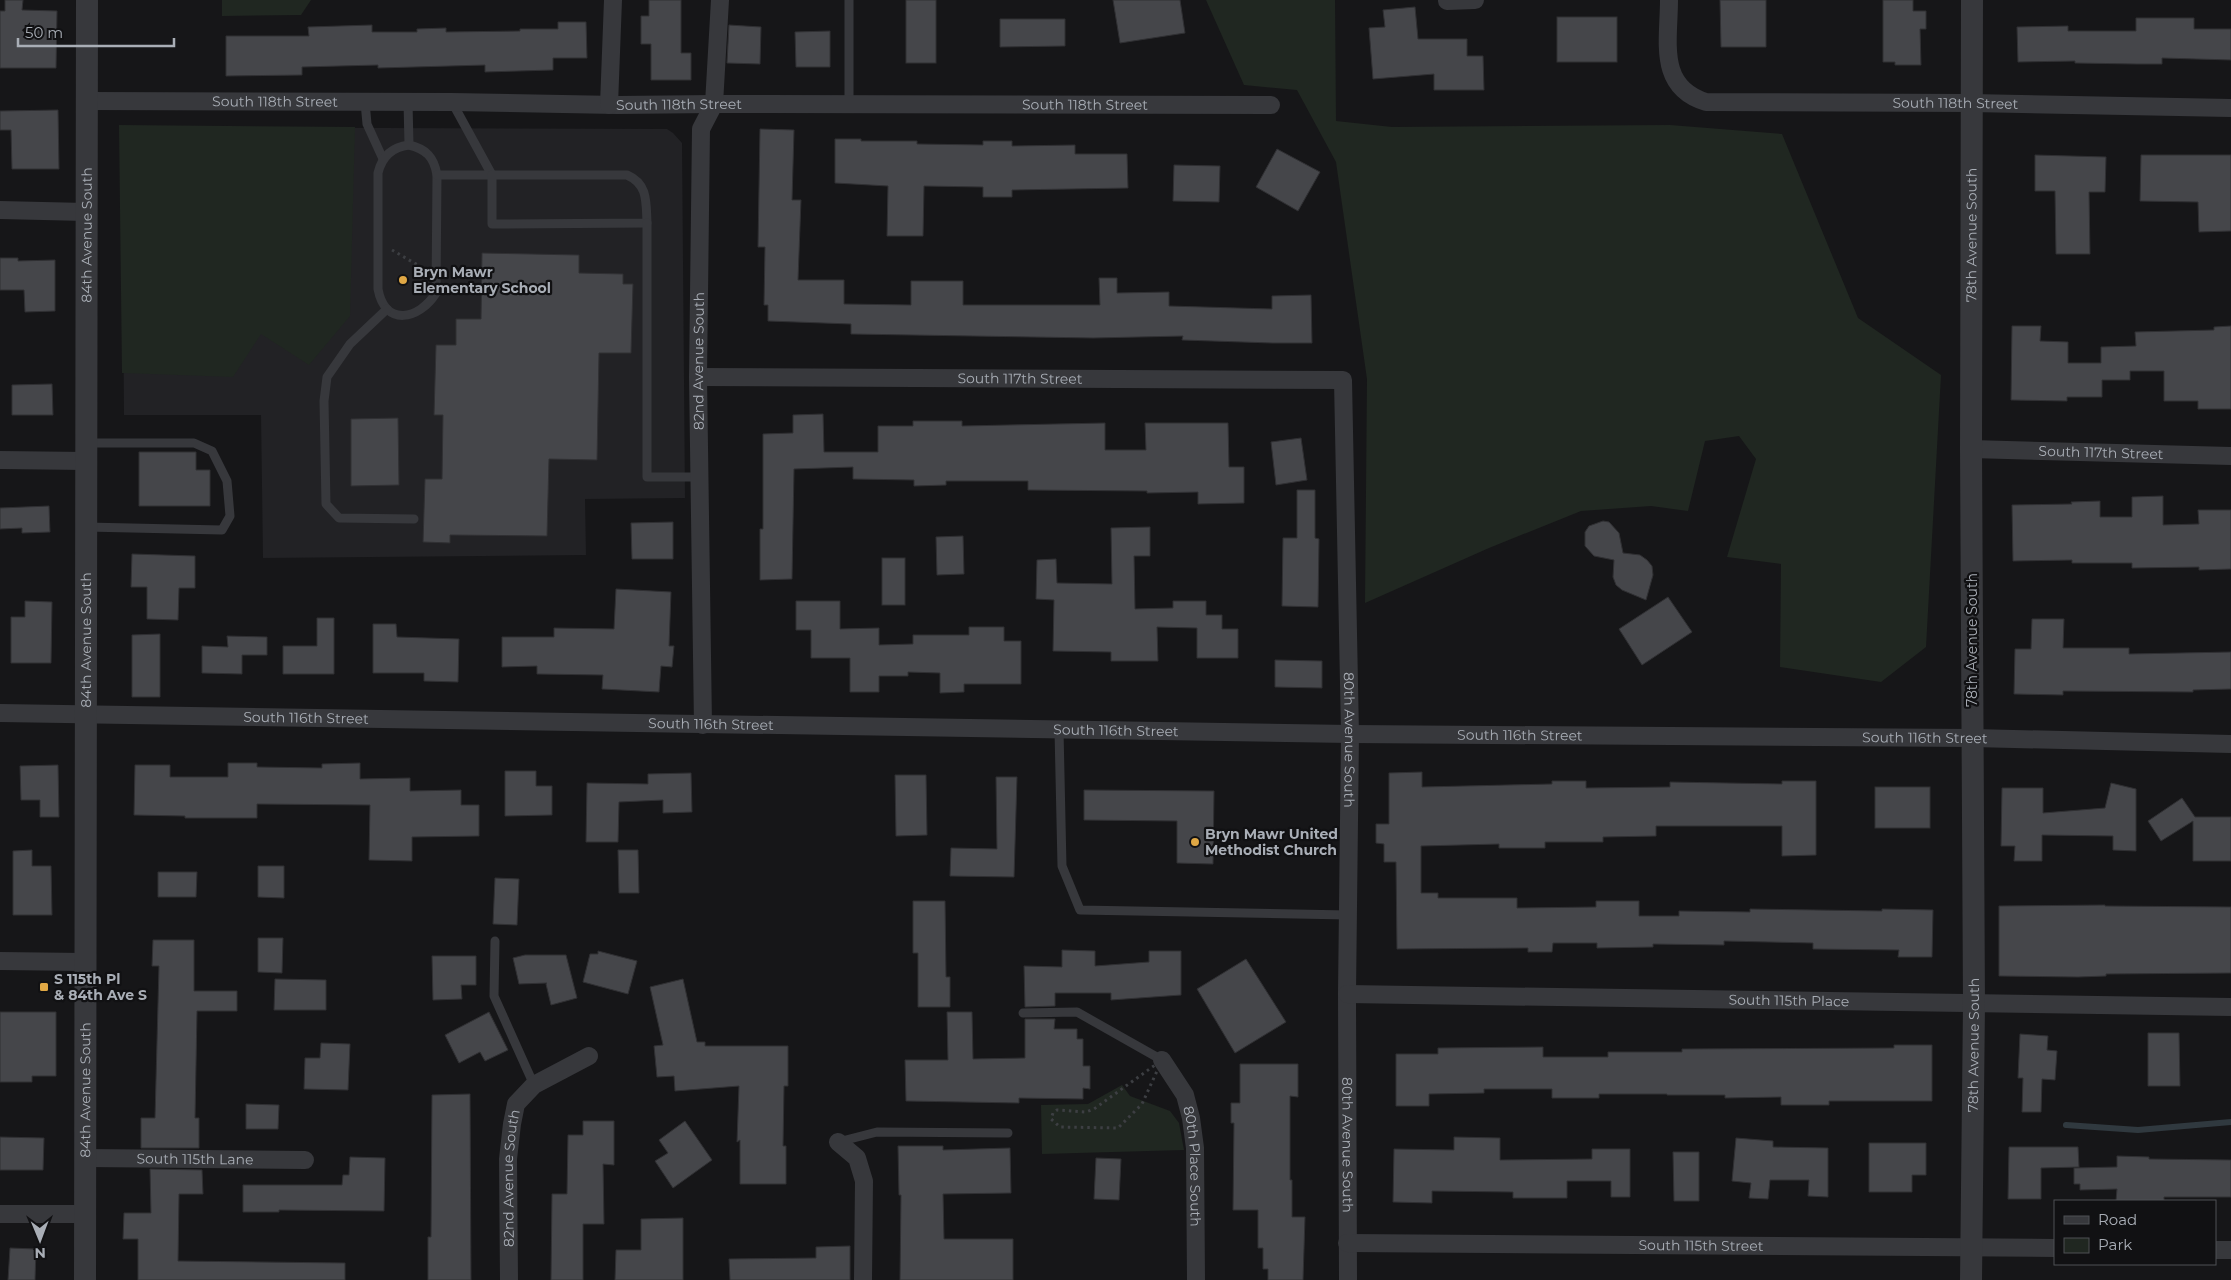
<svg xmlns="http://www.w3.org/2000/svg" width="2231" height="1280" viewBox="0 0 2231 1280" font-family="Montserrat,sans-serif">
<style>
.built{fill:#222225}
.green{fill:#202721}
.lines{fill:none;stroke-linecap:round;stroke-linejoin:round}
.stream{stroke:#30393f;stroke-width:6}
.building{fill:#45464a;stroke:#303033}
.path{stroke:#3d3f43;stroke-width:3;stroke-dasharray:2.5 4;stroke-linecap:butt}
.service{stroke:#37383c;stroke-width:9}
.minor{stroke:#37383c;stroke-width:18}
.tertiary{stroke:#37383c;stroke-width:22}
.poi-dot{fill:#e0a845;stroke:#111113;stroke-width:2}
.labels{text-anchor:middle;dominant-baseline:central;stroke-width:4.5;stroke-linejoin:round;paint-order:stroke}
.street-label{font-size:14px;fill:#a9aeb6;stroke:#111113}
.poi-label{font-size:14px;font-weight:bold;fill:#a9aeb6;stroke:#111113;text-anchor:start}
</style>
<rect width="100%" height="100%" fill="#161618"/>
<polygon class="built" points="139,127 667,129 673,133 682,143 685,498 585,499 586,555 263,558 261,415 124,415 122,146"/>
<g class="green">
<polygon points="222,0 311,0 301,15 222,16"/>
<polygon points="1206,0 1335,0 1336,121 1392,127 1670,125 1782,134 1858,318 1941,375 1926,647 1881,682 1780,667 1781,564 1727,557 1756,459 1739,436 1705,441 1688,511 1651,506 1581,511 1489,548 1365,603 1367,379 1336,162 1297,90 1244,85"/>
<polygon points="119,125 355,127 350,316 309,365 261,334 233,377 122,373"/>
<polygon points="1122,1085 1130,1096 1170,1111 1179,1123 1184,1150 1042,1154 1041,1105 1088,1104"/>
</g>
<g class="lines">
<polyline class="stream" points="2066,1125 2138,1130 2231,1122"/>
</g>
<g class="building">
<polygon points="5,0 23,0 22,10 57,11 56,68 0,68 0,11 5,11"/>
<polygon points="649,0 681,0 681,53 691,53 691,80 651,80 651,44 641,44 641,16 649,16"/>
<rect x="906" y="0" width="30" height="63"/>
<polygon points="1113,0 1180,0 1185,33 1120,43"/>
<polygon points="1720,0 1766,0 1766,47 1721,47"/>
<polygon points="1883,0 1913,0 1913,11 1926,11 1926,29 1920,29 1921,65 1895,65 1895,62 1883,62"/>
<polygon points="1415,7 1418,39 1467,39 1467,56 1483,56 1484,90 1434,90 1434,74 1373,79 1369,28 1385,27 1383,10"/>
<rect x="1557" y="17" width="60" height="45"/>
<polygon points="2136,18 2194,18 2194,29 2231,29 2231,60 2162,58 2162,64 2136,64 2075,63 2075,61 2018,62 2017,27 2068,26 2068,31 2136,31"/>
<polygon points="1000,19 1065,19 1065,46 1000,47"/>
<polygon points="558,22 586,22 587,58 553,58 553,70 485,72 485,65 378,68 378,65 339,66 302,67 302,75 226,76 226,36 309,36 308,27 372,25 372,32 417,32 417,29 446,28 446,32 520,31 520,29 558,29"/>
<polygon points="729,25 761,27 760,64 727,63"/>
<polygon points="830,31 830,67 796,67 795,32"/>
<polygon points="58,110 59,169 12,169 11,130 0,130 0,111"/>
<polygon points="760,129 794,130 792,200 801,200 798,280 844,280 844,304 911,305 911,281 963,281 963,305 1100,305 1099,278 1117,278 1117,293 1169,292 1169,306 1272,309 1272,296 1311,295 1312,343 1272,343 1182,340 1183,336 1093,338 851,334 851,324 768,321 768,305 764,305 765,247 758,247"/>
<polygon points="835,139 861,139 861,141 917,141 917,144 983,145 983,141 1012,141 1012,146 1075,145 1075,154 1127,154 1128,188 1012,190 1012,197 983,197 983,187 924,186 923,236 887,236 888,186 835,183"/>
<polygon points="1277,149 1320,172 1298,211 1256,187"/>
<polygon points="2035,155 2106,157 2105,192 2089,192 2090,254 2056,254 2055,191 2035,191"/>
<polygon points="2141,155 2231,155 2231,231 2199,232 2198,202 2140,201"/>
<polygon points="1174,165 1220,166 1219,202 1173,201"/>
<polygon points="482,253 579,255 579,273 623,274 623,284 633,284 631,353 599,353 597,460 549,459 547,536 450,535 450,543 423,542 425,479 442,479 443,415 434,415 436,345 456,345 456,319 481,319"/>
<polygon points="0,258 18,258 18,261 55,260 55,311 25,312 24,290 0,290"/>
<polygon points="2012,326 2041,326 2040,341 2068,342 2068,363 2101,363 2101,347 2136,346 2135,332 2214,330 2214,327 2231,326 2231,409 2198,409 2198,401 2164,401 2164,371 2130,371 2130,380 2102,380 2102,397 2067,397 2067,401 2011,400"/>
<polygon points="52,384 53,415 12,415 12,385"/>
<polygon points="823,414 824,452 878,452 878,426 913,426 913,421 962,421 962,426 1105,423 1105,450 1146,450 1145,423 1228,423 1229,467 1244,467 1244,503 1198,504 1198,492 1147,493 1147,491 1028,490 1028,481 946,481 946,485 914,486 914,480 853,479 853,467 794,469 792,579 760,580 760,529 763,529 763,434 793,433 793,415"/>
<polygon points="398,418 399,485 351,486 351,419"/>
<polygon points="1301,438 1307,480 1276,485 1271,442"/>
<polygon points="139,452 196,452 196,470 210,470 210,506 139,506"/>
<polygon points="1297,490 1315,490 1315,538 1319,539 1318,607 1282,606 1283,538 1297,538"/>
<polygon points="2163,496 2163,525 2199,524 2198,510 2231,510 2231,569 2199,570 2199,567 2132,568 2132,563 2072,563 2072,560 2013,561 2012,505 2072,504 2071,502 2100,501 2100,517 2132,517 2132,497"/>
<polygon points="49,506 50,532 22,533 22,528 0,529 0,508"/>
<polygon points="1603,521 1609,522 1619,533 1623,553 1640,555 1647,560 1652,566 1653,575 1646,600 1622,590 1616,585 1613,577 1614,560 1594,556 1585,546 1585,532 1589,526"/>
<polygon points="673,522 673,559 632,559 631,523"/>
<polygon points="1150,527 1150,556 1134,556 1135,609 1173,608 1173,601 1206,601 1206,615 1222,615 1222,629 1238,629 1238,658 1197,658 1197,628 1157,627 1158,661 1111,661 1111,652 1053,651 1054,600 1036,599 1037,560 1056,559 1057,583 1112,584 1111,528"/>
<polygon points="963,536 964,574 937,575 936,537"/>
<polygon points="132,554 195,556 195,588 179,588 178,620 147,619 147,587 131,587"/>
<rect x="882" y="558" width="23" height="47"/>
<polygon points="616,589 671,592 669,646 674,646 672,667 661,666 659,692 602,689 603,675 537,674 537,666 502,667 502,637 554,637 554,628 614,629"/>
<polygon points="1668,597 1692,632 1642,665 1619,629"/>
<polygon points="25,601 52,602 51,663 11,663 11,617 25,617"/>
<polygon points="796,601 840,601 840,629 879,628 879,645 913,644 913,635 969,635 969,627 1004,627 1004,641 1021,641 1021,684 964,684 964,692 940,693 940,673 908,672 908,676 879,676 879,692 850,692 850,658 811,658 811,630 796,630"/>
<polygon points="317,618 334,618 334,674 283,674 283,646 317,646"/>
<polygon points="2032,619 2064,619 2063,648 2129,648 2129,654 2231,652 2231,689 2193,690 2193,692 2063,691 2063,695 2014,694 2015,649 2031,649"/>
<polygon points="373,624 396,624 397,637 459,639 458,682 424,681 424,673 373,673"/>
<polygon points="160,634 160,697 132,697 132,635"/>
<polygon points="227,636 267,637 267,655 242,655 242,674 202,673 202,646 228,647"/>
<polygon points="1275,660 1322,661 1322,688 1275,687"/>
<polygon points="228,763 257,763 257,767 322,768 322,764 360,763 360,779 410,778 410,791 461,790 461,805 479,805 479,836 412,837 412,861 369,860 370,805 257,804 257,818 185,818 185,816 134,815 135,765 170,765 170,777 228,777"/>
<polygon points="58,765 59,817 40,817 40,800 21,800 20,766"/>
<polygon points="505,771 536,771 536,786 552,786 552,815 505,816"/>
<polygon points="1422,772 1422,787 1552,784 1552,781 1586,781 1586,788 1670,787 1670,782 1782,784 1782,781 1816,781 1816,855 1782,856 1782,826 1656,826 1656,836 1603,837 1603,842 1545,842 1545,848 1499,848 1499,844 1421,846 1421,893 1438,893 1438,898 1517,898 1517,908 1596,907 1596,901 1639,901 1639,916 1679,916 1679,911 1750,912 1750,909 1882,911 1882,909 1933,910 1932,957 1898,957 1899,950 1813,949 1813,943 1724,941 1724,945 1653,944 1653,947 1597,948 1597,943 1553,943 1552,952 1528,952 1528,948 1397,949 1396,862 1384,862 1384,844 1376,843 1376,824 1389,824 1389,773"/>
<polygon points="691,773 692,812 663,813 663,800 619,802 618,842 586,842 587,783 648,784 648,774"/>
<polygon points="895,775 926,775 927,835 896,836"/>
<polygon points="996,777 1017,777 1014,877 950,876 951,848 997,849"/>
<polygon points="2111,783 2136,789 2136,851 2113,850 2113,836 2042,835 2042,861 2014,861 2015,846 2001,846 2002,788 2043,788 2043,813 2105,808"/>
<rect x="1875" y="787" width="55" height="41"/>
<polygon points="1084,790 1214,791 1213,864 1177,863 1177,821 1084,820"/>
<polygon points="2182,798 2195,817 2231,817 2231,861 2193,861 2193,821 2161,841 2148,821"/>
<polygon points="32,850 32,866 51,866 52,915 13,915 13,851"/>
<polygon points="618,850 638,850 639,893 619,893"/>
<polygon points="258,866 284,866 284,898 258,897"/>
<polygon points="158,872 197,872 196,897 158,897"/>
<polygon points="495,878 519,879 517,925 493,924"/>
<polygon points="913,901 945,901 946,977 950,977 950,1007 918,1007 918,953 913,953"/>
<polygon points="2105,905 2105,906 2231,907 2231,973 2106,974 2106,976 2078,977 1999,976 1999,906"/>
<polygon points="258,938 283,938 282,973 258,972"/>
<polygon points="153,940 194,940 194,991 237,991 237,1011 197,1011 195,1118 199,1118 199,1148 141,1148 141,1118 155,1118 159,966 152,966"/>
<polygon points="1062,950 1095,951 1095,966 1149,962 1149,951 1181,951 1181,995 1111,1000 1111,993 1055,993 1055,1006 1025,1007 1024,966 1062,967"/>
<polygon points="598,951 637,961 628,994 583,982 590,954 598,954"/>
<polygon points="525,955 566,955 577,998 551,1005 546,984 547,983 519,984 513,958"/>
<polygon points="432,956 476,956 476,985 461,985 462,999 433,1000"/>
<polygon points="1246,959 1286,1022 1235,1053 1197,989"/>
<polygon points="275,979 326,980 326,1010 274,1010"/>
<polygon points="683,979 697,1042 705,1042 705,1046 788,1046 788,1086 784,1086 783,1146 786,1146 786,1184 740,1184 740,1140 737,1142 739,1086 675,1091 674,1076 657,1077 654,1046 663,1045 650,987"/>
<polygon points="0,1012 56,1012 56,1076 32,1076 32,1082 0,1082"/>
<polygon points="489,1012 508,1050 485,1061 480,1052 459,1063 445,1035"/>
<polygon points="947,1012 972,1012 973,1059 1025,1058 1025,1019 1055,1019 1054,1029 1077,1029 1077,1039 1083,1039 1083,1066 1090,1066 1090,1089 1083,1088 1083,1099 1019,1098 1019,1103 906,1101 905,1060 948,1060"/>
<polygon points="2148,1033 2179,1033 2180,1086 2148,1086"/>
<polygon points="2020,1034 2048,1036 2047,1050 2057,1051 2055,1080 2042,1079 2041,1112 2022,1112 2023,1078 2018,1078"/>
<polygon points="321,1043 350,1044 348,1090 304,1089 305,1058 320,1058"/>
<polygon points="1894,1045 1932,1045 1932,1101 1829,1101 1829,1105 1781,1105 1781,1097 1725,1098 1725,1095 1667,1095 1667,1094 1599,1094 1599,1098 1552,1098 1552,1089 1484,1089 1484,1093 1429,1094 1429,1106 1396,1106 1396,1054 1438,1054 1438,1048 1543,1047 1543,1057 1608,1057 1608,1052 1682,1052 1682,1049 1894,1048"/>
<polygon points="1240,1064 1298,1064 1298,1097 1290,1096 1290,1180 1292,1180 1292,1217 1305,1217 1303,1280 1268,1280 1268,1269 1263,1269 1263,1248 1258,1248 1258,1210 1233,1210 1234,1123 1231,1123 1231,1103 1240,1103"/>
<polygon points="470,1094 471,1280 428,1280 428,1237 431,1237 432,1095"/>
<polygon points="246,1104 279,1105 278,1129 246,1129"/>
<polygon points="583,1121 614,1121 614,1165 603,1164 604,1224 583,1224 583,1280 551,1280 552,1194 567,1194 568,1135 583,1135"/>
<polygon points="685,1121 712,1160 673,1188 655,1161 668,1153 659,1140"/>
<polygon points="0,1137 44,1138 43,1170 0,1170"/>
<polygon points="1454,1137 1500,1138 1500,1160 1592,1159 1592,1149 1630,1149 1630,1197 1611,1197 1611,1181 1567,1181 1567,1198 1513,1198 1513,1192 1432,1191 1432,1203 1393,1202 1394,1149 1454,1150"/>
<polygon points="1736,1138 1773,1141 1773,1147 1828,1148 1828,1197 1808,1196 1809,1180 1770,1180 1768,1199 1749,1198 1751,1183 1732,1181"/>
<polygon points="1869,1143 1926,1143 1926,1175 1912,1175 1912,1192 1869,1192"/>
<polygon points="898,1146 943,1146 943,1150 1010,1148 1011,1193 943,1194 944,1239 1013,1239 1013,1280 900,1280 901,1195 899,1195"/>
<polygon points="2009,1147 2078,1147 2079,1167 2041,1168 2041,1199 2008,1199"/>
<polygon points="1673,1152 1699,1152 1699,1201 1674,1201"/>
<polygon points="2117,1156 2149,1157 2149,1159 2231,1160 2231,1197 2164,1197 2164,1201 2116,1201 2117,1189 2080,1190 2080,1184 2074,1184 2074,1168 2117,1167"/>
<polygon points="350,1157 385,1158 384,1211 279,1210 279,1212 243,1212 243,1185 342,1185 343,1175 349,1175"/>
<polygon points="1096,1158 1121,1159 1119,1200 1094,1199"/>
<polygon points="150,1169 202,1170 203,1194 179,1194 178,1261 345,1263 345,1280 138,1280 138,1239 123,1239 124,1213 151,1213"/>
<polygon points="683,1218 683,1280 615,1280 616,1250 641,1250 641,1219"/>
<polygon points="850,1246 850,1280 730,1280 729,1259 816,1258 816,1247"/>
<polygon points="10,1248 36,1249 35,1280 8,1280"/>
</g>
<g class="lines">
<g class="path">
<polyline points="392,250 421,267"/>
<polygon points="1162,1060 1142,1104 1118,1128 1060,1127 1051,1119 1053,1113 1057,1110 1086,1112 1094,1109"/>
</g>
<g class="service">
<polyline points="849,0 849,104"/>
<polyline points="365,102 367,124 383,159"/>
<polyline points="408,102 409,145"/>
<path d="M409,145C426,149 434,157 437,175L436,293C419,320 385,327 378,289V173C382,156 392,147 409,145Z"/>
<polyline points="437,175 492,175 452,102"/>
<path d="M492,175H627C648,184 646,202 647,223L492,224Z"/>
<polyline points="647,223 647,477 700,477"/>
<polyline points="387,309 350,344 327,377 324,401 326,504 339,518 414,519"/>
<polyline points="86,527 222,530 230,516 227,481 212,451 194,443 86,443"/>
<polyline points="1059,730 1062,866 1080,910 1348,915"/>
<polyline points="495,941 494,996 534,1085"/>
<polyline points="1023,1013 1077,1012 1162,1060"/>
<polyline points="838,1142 877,1132 1008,1133"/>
</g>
<g class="minor">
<path id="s1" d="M1669,0C1669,41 1657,87 1706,102L1971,103L2231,108"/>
<polyline points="1447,1 1475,0"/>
<path id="s2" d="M87,101L452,102L617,105L714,104L1271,105"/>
<polyline points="609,105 613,0"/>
<polyline points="0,210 86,212"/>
<path id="s3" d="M698,377L1343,380L1350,734L1347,994L1348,1280"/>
<path id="s4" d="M1971,449L2231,456"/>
<polyline points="0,460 86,461"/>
<path id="s5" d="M0,713L1350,734L1973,738L2231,744"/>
<path id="s6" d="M703,725L698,377L701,129L714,104L720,0"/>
<polyline points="0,961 84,962"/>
<path id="s7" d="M1347,994L2231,1007"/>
<path id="s8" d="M1162,1060L1185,1095L1191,1118L1195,1148L1196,1280"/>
<polyline points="838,1142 857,1158 864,1181 863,1280"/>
<path id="s9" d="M85,1158L305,1160"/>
<polyline points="0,1214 85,1214"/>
<path id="s10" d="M1347,1243L2055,1248"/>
<polyline points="2215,1250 2231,1250"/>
<path id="s11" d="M509,1280L508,1159L512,1124L516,1104L534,1085L589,1056"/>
</g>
<g class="tertiary">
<path id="s12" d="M85,1280L87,0"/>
<path id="s13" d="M1971,1280L1974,1004L1971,449L1972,0"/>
</g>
</g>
<g class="poi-dot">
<circle cx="403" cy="280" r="5"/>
<circle cx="1195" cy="842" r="5"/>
<rect x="39" y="982" width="10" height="10" rx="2.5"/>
</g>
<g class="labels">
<g class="street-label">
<text stroke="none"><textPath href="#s2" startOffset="188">South 118th Street</textPath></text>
<text stroke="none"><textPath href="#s1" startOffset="369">South 118th Street</textPath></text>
<text stroke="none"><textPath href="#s2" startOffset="592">South 118th Street</textPath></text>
<text stroke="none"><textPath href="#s2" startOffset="998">South 118th Street</textPath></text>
<text stroke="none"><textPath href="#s12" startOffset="1045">84th Avenue South</textPath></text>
<text stroke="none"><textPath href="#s13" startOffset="1045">78th Avenue South</textPath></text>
<text stroke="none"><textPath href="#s6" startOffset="364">82nd Avenue South</textPath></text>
<text stroke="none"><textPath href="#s3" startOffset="322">South 117th Street</textPath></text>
<text stroke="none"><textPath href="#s4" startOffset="130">South 117th Street</textPath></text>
<text stroke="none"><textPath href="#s12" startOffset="640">84th Avenue South</textPath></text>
<text transform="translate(1972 640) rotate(-90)">78th Avenue South</text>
<text stroke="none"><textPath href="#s5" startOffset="306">South 116th Street</textPath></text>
<text stroke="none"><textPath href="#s5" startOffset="711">South 116th Street</textPath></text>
<text stroke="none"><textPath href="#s5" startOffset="1116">South 116th Street</textPath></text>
<text stroke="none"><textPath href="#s5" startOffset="1520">South 116th Street</textPath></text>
<text stroke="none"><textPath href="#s5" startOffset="1925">South 116th Street</textPath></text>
<text stroke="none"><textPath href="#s3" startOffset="1005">80th Avenue South</textPath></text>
<text stroke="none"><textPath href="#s7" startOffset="442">South 115th Place</textPath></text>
<text stroke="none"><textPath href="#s13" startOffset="235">78th Avenue South</textPath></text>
<text stroke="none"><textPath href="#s12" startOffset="190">84th Avenue South</textPath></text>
<text stroke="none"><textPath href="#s3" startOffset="1410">80th Avenue South</textPath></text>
<text stroke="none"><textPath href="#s9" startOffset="110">South 115th Lane</textPath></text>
<text stroke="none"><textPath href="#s8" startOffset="114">80th Place South</textPath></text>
<text stroke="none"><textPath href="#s11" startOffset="102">82nd Avenue South</textPath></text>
<text stroke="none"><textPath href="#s10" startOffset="354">South 115th Street</textPath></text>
</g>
<g class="poi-label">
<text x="413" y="272">Bryn Mawr<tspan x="413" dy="16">Elementary School</tspan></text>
<text x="1205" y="834">Bryn Mawr United<tspan x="1205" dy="16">Methodist Church</tspan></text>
<text x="54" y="979">S 115th Pl<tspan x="54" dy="16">&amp; 84th Ave S</tspan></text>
</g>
</g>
<rect x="2054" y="1200" width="162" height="65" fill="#111113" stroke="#4e5054"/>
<rect x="2064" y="1216" width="25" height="8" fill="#37383c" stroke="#4e5054"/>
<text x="2098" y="1225" font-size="15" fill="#a9aeb6">Road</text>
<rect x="2064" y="1238" width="25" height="15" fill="#202721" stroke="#4e5054"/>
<text x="2098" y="1250" font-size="15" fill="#a9aeb6">Park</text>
<g transform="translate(40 1240) rotate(179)" stroke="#111113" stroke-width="4" paint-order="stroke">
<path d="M0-4L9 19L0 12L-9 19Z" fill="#a9aeb6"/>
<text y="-8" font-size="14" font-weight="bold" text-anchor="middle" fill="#a9aeb6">N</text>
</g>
<path d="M18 38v8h156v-8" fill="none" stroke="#a9aeb6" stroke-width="2.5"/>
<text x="25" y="38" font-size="15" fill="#a9aeb6" stroke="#111113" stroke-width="4" paint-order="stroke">50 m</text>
</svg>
